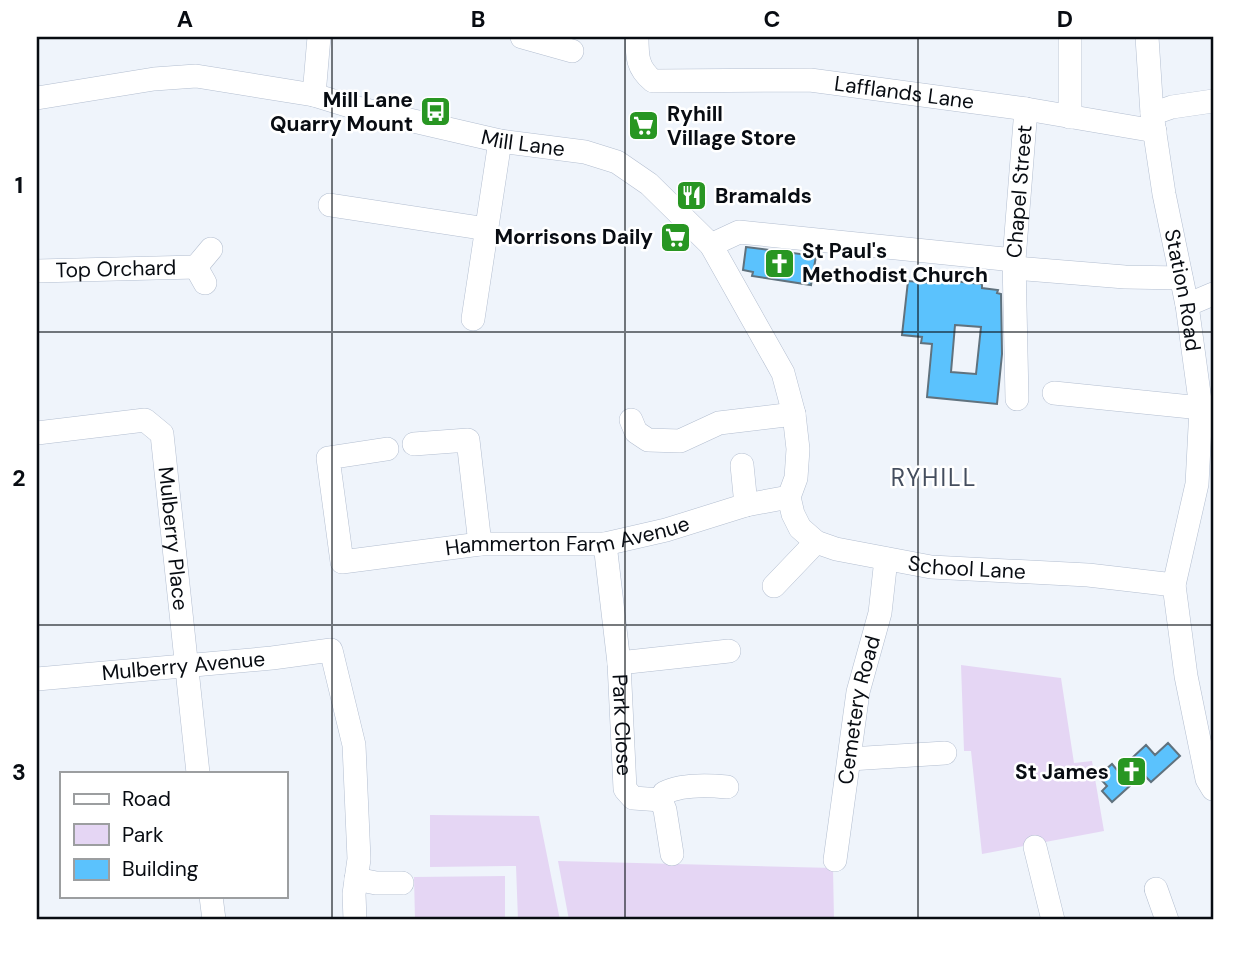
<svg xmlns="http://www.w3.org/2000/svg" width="1250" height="957" viewBox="0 0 1250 957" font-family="'DM Sans',sans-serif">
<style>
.green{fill:#e5d6f4}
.building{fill:#5bc2fd;stroke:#60727e;stroke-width:2;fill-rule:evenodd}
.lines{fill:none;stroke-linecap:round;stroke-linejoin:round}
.minor-casing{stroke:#b3bed0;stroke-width:24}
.minor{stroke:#fff;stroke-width:23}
.grid{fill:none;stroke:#080c12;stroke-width:2;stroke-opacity:0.55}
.labels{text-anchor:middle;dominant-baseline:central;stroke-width:5;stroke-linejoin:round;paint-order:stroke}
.street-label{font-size:21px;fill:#080c12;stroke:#fff}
.poi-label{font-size:21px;font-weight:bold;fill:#080c12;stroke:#fff;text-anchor:end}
.quarter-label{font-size:24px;letter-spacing:2px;fill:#454e5e;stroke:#fff}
.neatline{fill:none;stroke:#080c12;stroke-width:2.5}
.grid-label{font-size:23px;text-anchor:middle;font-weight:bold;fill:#080c12}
</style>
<rect width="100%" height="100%" fill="#eff4fb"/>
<g class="green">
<polygon points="961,665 1061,678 1074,763 1092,761 1104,831 982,854 971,751 964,751"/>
<polygon points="430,815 539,816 560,920 518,920 516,866 430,867"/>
<polygon points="558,861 833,868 834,920 569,920"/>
<polygon points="505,876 505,920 415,920 414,877"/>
</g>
<g class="building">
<polygon points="746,247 816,256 811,285 752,276 753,272 743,270"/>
<path d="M932,279L982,284V288L998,290L997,293L1001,294L1002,354L997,404L927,397L932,344L921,343L922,337L902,335L908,281L932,283ZM955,325L981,327L976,374L951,372Z"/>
<polygon points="1168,743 1180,756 1151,782 1143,774 1112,802 1102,791 1107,786 1098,776 1112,764 1118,771 1146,745 1155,755"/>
</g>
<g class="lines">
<defs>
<g id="minor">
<polyline points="522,37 572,51"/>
<path id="s1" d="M637,37C637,56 637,68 653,81L810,80L1026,109L1155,131"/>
<polyline points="1070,37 1070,117"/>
<path id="s2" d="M1147,37L1152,114L1164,194L1187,305L1201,408L1197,484L1174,585L1186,676L1207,779L1213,789"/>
<polyline points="314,95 319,37"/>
<path id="s3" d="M37,98L154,79L196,76L314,95L353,107L500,141L585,152L617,162L649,184L711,245L783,373L794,414L798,449L796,478L789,497L793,514L800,528L816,542L836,549L931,567L1088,575L1174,585"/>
<polyline points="1152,114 1172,107 1213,101"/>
<polyline points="330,205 487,229"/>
<path id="s4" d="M711,245L739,232L1014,260L1026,109"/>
<polyline points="1014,260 1017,399"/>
<polyline points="1014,268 1125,277 1181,278"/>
<path id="s5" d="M37,271L196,267"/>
<polyline points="205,283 196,267 211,249"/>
<polyline points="1187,305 1213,294"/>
<polyline points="473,319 500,141"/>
<polyline points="1054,393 1201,408"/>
<polyline points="631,420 636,432 648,440 680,441 719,423 794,414"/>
<path id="s6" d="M37,433L145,420L162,434L198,773"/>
<polyline points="414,444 468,440 480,544"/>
<path id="s7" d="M387,449L328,458L342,562L480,544H605L666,530L746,505L789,497"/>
<polyline points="742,465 746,505"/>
<path id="s8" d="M605,544L619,663L625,789L633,798L661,800"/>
<polyline points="774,586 816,542"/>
<polyline points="619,663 729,651"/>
<path id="s9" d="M37,679L272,658L331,650L354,745L359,859L354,894L355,920"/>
<polyline points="850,759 945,753"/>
<polyline points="1035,847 1053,920"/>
<path d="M672,854L665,810L661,800L664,793C682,784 707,785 727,787"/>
<path id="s10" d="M835,860L858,692L880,613L886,559"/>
<polyline points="356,879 376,883 402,883"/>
<polyline points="1156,889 1167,920"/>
<polyline points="211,896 214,920"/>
</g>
</defs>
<use href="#minor" class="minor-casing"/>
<use href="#minor" class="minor"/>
</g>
<path class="grid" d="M332,37V920M625,37V920M918,37V920M37,332H1213M37,625H1213"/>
<defs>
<symbol id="bus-square" viewBox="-11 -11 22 22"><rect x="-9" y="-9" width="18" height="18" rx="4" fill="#289622" stroke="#fff"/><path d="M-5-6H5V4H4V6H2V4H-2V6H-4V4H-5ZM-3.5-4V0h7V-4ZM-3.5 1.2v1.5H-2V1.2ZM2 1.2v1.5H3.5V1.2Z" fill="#fff"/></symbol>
<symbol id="supermarket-square" viewBox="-11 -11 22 22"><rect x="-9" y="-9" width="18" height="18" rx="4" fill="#289622" stroke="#fff"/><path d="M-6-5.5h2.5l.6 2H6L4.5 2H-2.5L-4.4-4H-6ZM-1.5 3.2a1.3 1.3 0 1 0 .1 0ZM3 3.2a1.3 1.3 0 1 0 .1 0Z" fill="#fff"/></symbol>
<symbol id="restaurant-square" viewBox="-11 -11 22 22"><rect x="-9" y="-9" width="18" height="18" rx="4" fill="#289622" stroke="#fff"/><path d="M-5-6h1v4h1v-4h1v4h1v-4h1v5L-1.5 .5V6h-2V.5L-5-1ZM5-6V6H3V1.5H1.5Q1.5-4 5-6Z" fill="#fff"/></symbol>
<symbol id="church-square" viewBox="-11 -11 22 22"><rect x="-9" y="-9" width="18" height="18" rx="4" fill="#289622" stroke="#fff"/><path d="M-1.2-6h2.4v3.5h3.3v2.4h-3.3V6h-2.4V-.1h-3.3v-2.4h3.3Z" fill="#fff"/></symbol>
</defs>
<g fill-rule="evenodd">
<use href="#bus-square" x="418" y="94" width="35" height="35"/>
<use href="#supermarket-square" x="626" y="108" width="35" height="35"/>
<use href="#restaurant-square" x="674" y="178" width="35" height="35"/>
<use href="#supermarket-square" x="658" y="220" width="35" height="35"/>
<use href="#church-square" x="762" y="246" width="35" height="35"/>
<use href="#church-square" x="1114" y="754" width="35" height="35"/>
</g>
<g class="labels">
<g class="street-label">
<text stroke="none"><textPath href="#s1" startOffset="301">Lafflands Lane</textPath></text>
<text stroke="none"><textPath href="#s3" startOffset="495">Mill Lane</textPath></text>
<text stroke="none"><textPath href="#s4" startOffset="376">Chapel Street</textPath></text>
<text stroke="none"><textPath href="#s5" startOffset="79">Top Orchard</textPath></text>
<text stroke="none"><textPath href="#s2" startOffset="256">Station Road</textPath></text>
<text stroke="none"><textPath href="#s7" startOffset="392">Hammerton Farm Avenue</textPath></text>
<text stroke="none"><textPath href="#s6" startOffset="236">Mulberry Place</textPath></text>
<text stroke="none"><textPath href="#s3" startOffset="1199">School Lane</textPath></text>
<text stroke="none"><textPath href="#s9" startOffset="147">Mulberry Avenue</textPath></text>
<text stroke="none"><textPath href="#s10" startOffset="152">Cemetery Road</textPath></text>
<text stroke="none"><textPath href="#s8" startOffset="182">Park Close</textPath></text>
</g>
<g class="poi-label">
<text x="413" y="100">Mill Lane<tspan x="413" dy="24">Quarry Mount</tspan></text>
<text x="667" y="114" text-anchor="start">Ryhill<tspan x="667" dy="24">Village Store</tspan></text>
<text x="715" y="196" text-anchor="start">Bramalds</text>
<text x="653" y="237">Morrisons Daily</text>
<text x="802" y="251" text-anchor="start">St Paul's<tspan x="802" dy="24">Methodist Church</tspan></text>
<text x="1109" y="772">St James</text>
</g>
<g class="quarter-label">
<text x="934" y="477">RYHILL</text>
</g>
</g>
<rect width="1250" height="957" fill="none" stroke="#ffffff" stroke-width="77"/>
<rect x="60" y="772" width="228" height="126" fill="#ffffff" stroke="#9c9ea0" stroke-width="2"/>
<rect x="74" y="794" width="35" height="10" fill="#ffffff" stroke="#9c9ea0" stroke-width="2"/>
<text x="122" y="806" font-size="21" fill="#080c12">Road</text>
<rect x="74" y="824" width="35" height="21" fill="#e5d6f4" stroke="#9c9ea0" stroke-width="2"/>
<text x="122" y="842" font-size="21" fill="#080c12">Park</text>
<rect x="74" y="859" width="35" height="21" fill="#5bc2fd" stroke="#9c9ea0" stroke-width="2"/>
<text x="122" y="876" font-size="21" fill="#080c12">Building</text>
<rect x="38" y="38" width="1174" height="880" class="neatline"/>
<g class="grid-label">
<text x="185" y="27">A</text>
<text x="478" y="27">B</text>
<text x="772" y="27">C</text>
<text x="1065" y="27">D</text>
<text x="19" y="193">1</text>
<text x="19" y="486">2</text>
<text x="19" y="780">3</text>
</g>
</svg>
